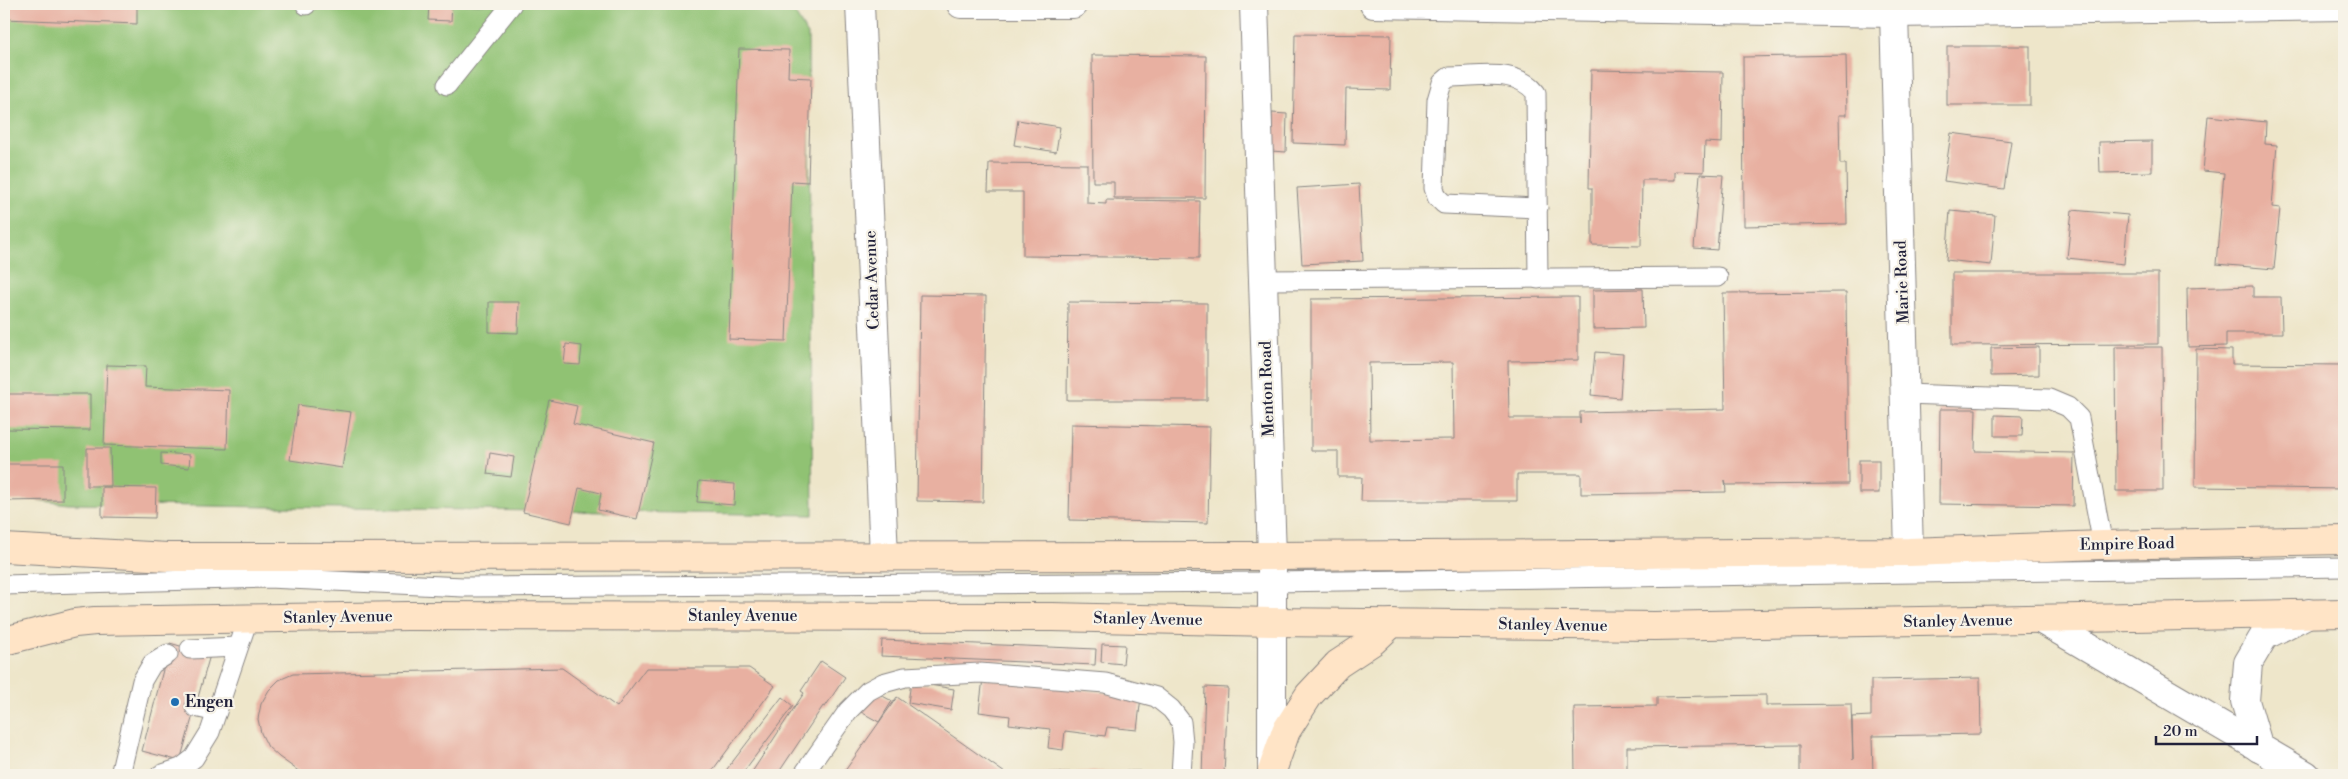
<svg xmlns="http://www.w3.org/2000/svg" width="2348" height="779" viewBox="0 0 2348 779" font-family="'Libre Bodoni',serif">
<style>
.green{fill:#90c273;stroke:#597257}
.building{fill:#e8b0a1;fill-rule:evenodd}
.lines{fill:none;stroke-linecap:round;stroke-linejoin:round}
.service-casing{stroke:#888482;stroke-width:21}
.minor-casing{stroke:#888482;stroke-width:30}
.secondary-casing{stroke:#888482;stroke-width:30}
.service{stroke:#fff;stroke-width:19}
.minor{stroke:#fff;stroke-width:28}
.secondary{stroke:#ffe4c6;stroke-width:28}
.poi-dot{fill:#1f6fb2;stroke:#f7f3e8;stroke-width:2}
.labels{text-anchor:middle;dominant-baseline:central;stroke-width:4.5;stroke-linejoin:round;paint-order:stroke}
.street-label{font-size:16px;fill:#22223b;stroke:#f7f3e8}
.poi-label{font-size:16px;font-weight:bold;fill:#22223b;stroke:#f7f3e8;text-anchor:start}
</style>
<rect width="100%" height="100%" fill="#f7f3e8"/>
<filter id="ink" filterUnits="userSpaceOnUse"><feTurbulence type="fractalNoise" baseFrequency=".02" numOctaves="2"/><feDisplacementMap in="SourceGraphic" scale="10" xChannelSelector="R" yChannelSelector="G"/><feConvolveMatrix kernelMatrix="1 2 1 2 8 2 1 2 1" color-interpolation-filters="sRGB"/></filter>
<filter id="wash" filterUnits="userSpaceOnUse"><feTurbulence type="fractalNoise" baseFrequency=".0096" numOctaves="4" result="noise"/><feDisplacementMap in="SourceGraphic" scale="20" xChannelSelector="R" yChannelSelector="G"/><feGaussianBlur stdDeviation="1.12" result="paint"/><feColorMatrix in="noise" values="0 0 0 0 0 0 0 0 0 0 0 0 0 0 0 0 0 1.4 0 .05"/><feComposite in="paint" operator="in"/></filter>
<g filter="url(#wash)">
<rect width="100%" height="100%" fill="#eee6ca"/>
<polygon class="green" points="4,4 789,4 808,35 813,515 68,504 4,496"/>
<g id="blocks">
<g class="building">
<polygon points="4,4 137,4 137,24 4,19"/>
<polygon points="429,4 452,4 451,21 428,20"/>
<polygon points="1295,34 1391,35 1390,90 1346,89 1345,145 1293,143"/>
<rect x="1947" y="46" width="83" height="59"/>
<polygon points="739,49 789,50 788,77 811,78 808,182 792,181 786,341 729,339"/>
<polygon points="1092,55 1206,56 1205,198 1114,198 1114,182 1093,182"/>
<polygon points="1846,55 1847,115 1839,115 1840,164 1846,164 1847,224 1744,226 1743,57"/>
<polygon points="1591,70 1723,72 1722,143 1705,142 1704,172 1675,171 1675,180 1642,180 1641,246 1592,245 1592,188 1589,188"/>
<polygon points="1272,113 1287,114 1286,152 1271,151"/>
<polygon points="2208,116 2266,122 2265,144 2277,145 2272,207 2280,208 2274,269 2216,264 2224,173 2203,171"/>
<polygon points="1018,120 1060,127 1056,152 1014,145"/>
<polygon points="1951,133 2011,141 2004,189 1944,181"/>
<polygon points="2152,141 2152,172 2100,173 2099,142"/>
<polygon points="989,163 1087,164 1087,203 1106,204 1106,200 1200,201 1199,258 1023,256 1023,192 988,192"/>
<polygon points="1700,174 1723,175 1717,250 1694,248"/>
<polygon points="1359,184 1363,261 1302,264 1297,188"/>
<polygon points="2072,210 2128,215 2124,264 2067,258"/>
<polygon points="1950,211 1995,215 1991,265 1946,260"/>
<polygon points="1952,273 2158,273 2158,344 1952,345"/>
<polygon points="2253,286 2253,297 2281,297 2282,333 2226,333 2226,346 2188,347 2187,288"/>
<polygon points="1643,289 1644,328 1593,329 1593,290"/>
<path d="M1846,292L1848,484L1726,485L1725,480L1726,492L1581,494V474H1517V501H1361L1362,477H1338V451H1311V299L1578,297V360L1508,361L1509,418H1580V423V412L1725,409L1723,293ZM1453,362L1454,439L1370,440L1369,363Z"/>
<polygon points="920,295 986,296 983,502 917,501"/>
<polygon points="489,302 519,302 518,333 489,332"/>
<polygon points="1068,302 1207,303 1207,400 1067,400"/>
<polygon points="566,344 582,346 580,365 564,364"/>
<polygon points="2039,347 2039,375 1991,376 1991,348"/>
<polygon points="2115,347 2162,347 2163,491 2116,491"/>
<polygon points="2196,349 2232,350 2232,364 2344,365 2344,489 2195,487"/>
<polygon points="1595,352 1623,354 1620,398 1591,395"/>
<polygon points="107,365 146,366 145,387 229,390 227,449 104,445"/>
<polygon points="4,394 90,394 90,430 4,429"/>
<polygon points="549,400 577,406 573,424 654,443 637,519 598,510 601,493 579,488 571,523 523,512"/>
<polygon points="298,405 351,412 342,468 290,460"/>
<polygon points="1940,409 1976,409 1975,451 2074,453 2073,506 1939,504"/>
<polygon points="1995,415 2023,416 2022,436 1995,436"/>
<polygon points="1071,424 1210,427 1208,523 1069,520"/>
<polygon points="87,448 110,448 111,486 87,486"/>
<polygon points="161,453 190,455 189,468 161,465"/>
<polygon points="490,453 514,457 511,477 487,474"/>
<rect x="1859" y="460" width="20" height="33"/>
<polygon points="4,464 63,464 63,500 4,501"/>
<polygon points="699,481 735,484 734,505 697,502"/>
<polygon points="102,487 156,488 155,518 102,517"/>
<polygon points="882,640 1096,649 1095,665 881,656"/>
<polygon points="170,643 210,655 180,761 142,751"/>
<polygon points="1102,644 1125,645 1123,664 1101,662"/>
<polygon points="821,661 845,677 825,707 823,706 777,775 750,775 804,693 801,691"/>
<polygon points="562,668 617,707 646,668 749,668 775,686 709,775 304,775 279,757 268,747 261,733 258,719 261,704 269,690 279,680 293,674"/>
<polygon points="983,678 1141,697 1137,730 1107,727 1105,736 1065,731 1063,750 1048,748 1050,729 1009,724 1010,716 979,712"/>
<polygon points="1980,678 1981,734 1872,736 1873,775 1800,775 1800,745 1627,747 1627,775 1575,775 1574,707 1657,706 1657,697 1766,695 1766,705 1851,704 1853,760 1852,717 1871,716 1871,680"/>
<polygon points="911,682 954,689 951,710 908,703"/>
<polygon points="1205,687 1228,688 1224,775 1202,775"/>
<polygon points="873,691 892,701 879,722 861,712"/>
<polygon points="782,697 793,706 741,775 727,775 724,773"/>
<polygon points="897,697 1005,773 1003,775 842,775"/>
<polygon points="1140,771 1140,775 1009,775 1009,773"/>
</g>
</g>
</g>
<g filter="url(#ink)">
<use href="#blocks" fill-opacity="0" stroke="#888482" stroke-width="1"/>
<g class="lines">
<defs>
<g id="service">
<polyline points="306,5 306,4"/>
<polyline points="447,85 512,4"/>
<path d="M1538,208L1444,204L1437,197L1434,188L1437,100L1442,83L1449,77C1480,77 1516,67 1536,93L1538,279"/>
<polyline points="1263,280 1718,277"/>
<polyline points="1905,394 2049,399 2068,407 2079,418 2103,545"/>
<polyline points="4,585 268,578 463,587 1272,582 2344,567"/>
<polyline points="190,649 238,647"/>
<polyline points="195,707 217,712"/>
<polyline points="120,775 142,681 152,664 168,654"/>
<polyline points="160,775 181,768 194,758 210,732 248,619"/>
<polyline points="803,775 848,711 868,691 883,683 905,677 980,673 1105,683 1156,697 1171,709 1181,722 1183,742 1181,775"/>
</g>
<g id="minor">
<polyline points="860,4 884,556"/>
<polyline points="961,4 1073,4"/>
<polyline points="1254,4 1272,556 1272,766"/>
<polyline points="1374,4 1894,13 2344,6"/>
<polyline points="1894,13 1909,552"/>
<polyline points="2040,619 2306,775"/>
<polyline points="2259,748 2245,701 2248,663 2264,636 2309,613"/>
</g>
<g id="secondary">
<polyline points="4,548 168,557 1272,556 1909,552 2103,545 2344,540"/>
<polyline points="4,641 75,623 95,621 408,616 1052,617 1272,622 1654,626 2344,613"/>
<polyline points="1272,771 1286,731 1309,695 1338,664 1373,641 1392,623"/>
</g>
</defs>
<use href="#service" class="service-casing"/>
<use href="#minor" class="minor-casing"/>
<use href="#secondary" class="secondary-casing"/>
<use href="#service" class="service"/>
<use href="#minor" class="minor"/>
<use href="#secondary" class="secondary"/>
</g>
</g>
<circle class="poi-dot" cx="175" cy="702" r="5"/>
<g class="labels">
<g class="street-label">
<text transform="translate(872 280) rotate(-92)">Cedar Avenue</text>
<text transform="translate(1902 282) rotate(-92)">Marie Road</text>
<text transform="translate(1267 389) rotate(-92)">Menton Road</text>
<text transform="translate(2127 544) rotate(-1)">Empire Road</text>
<text x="743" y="616">Stanley Avenue</text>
<text transform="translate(338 617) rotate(-1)">Stanley Avenue</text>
<text transform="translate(1148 619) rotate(1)">Stanley Avenue</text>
<text transform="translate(1958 621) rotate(-1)">Stanley Avenue</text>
<text transform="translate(1553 625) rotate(1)">Stanley Avenue</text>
</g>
<g class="poi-label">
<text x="185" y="702">Engen</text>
</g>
</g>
<rect width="2348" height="779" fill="none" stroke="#f7f3e8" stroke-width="20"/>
<path d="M2156 736v8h101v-8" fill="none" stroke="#22223b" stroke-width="2.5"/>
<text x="2163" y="736" font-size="15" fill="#22223b" stroke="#f7f3e8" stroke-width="4" paint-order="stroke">20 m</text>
</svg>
